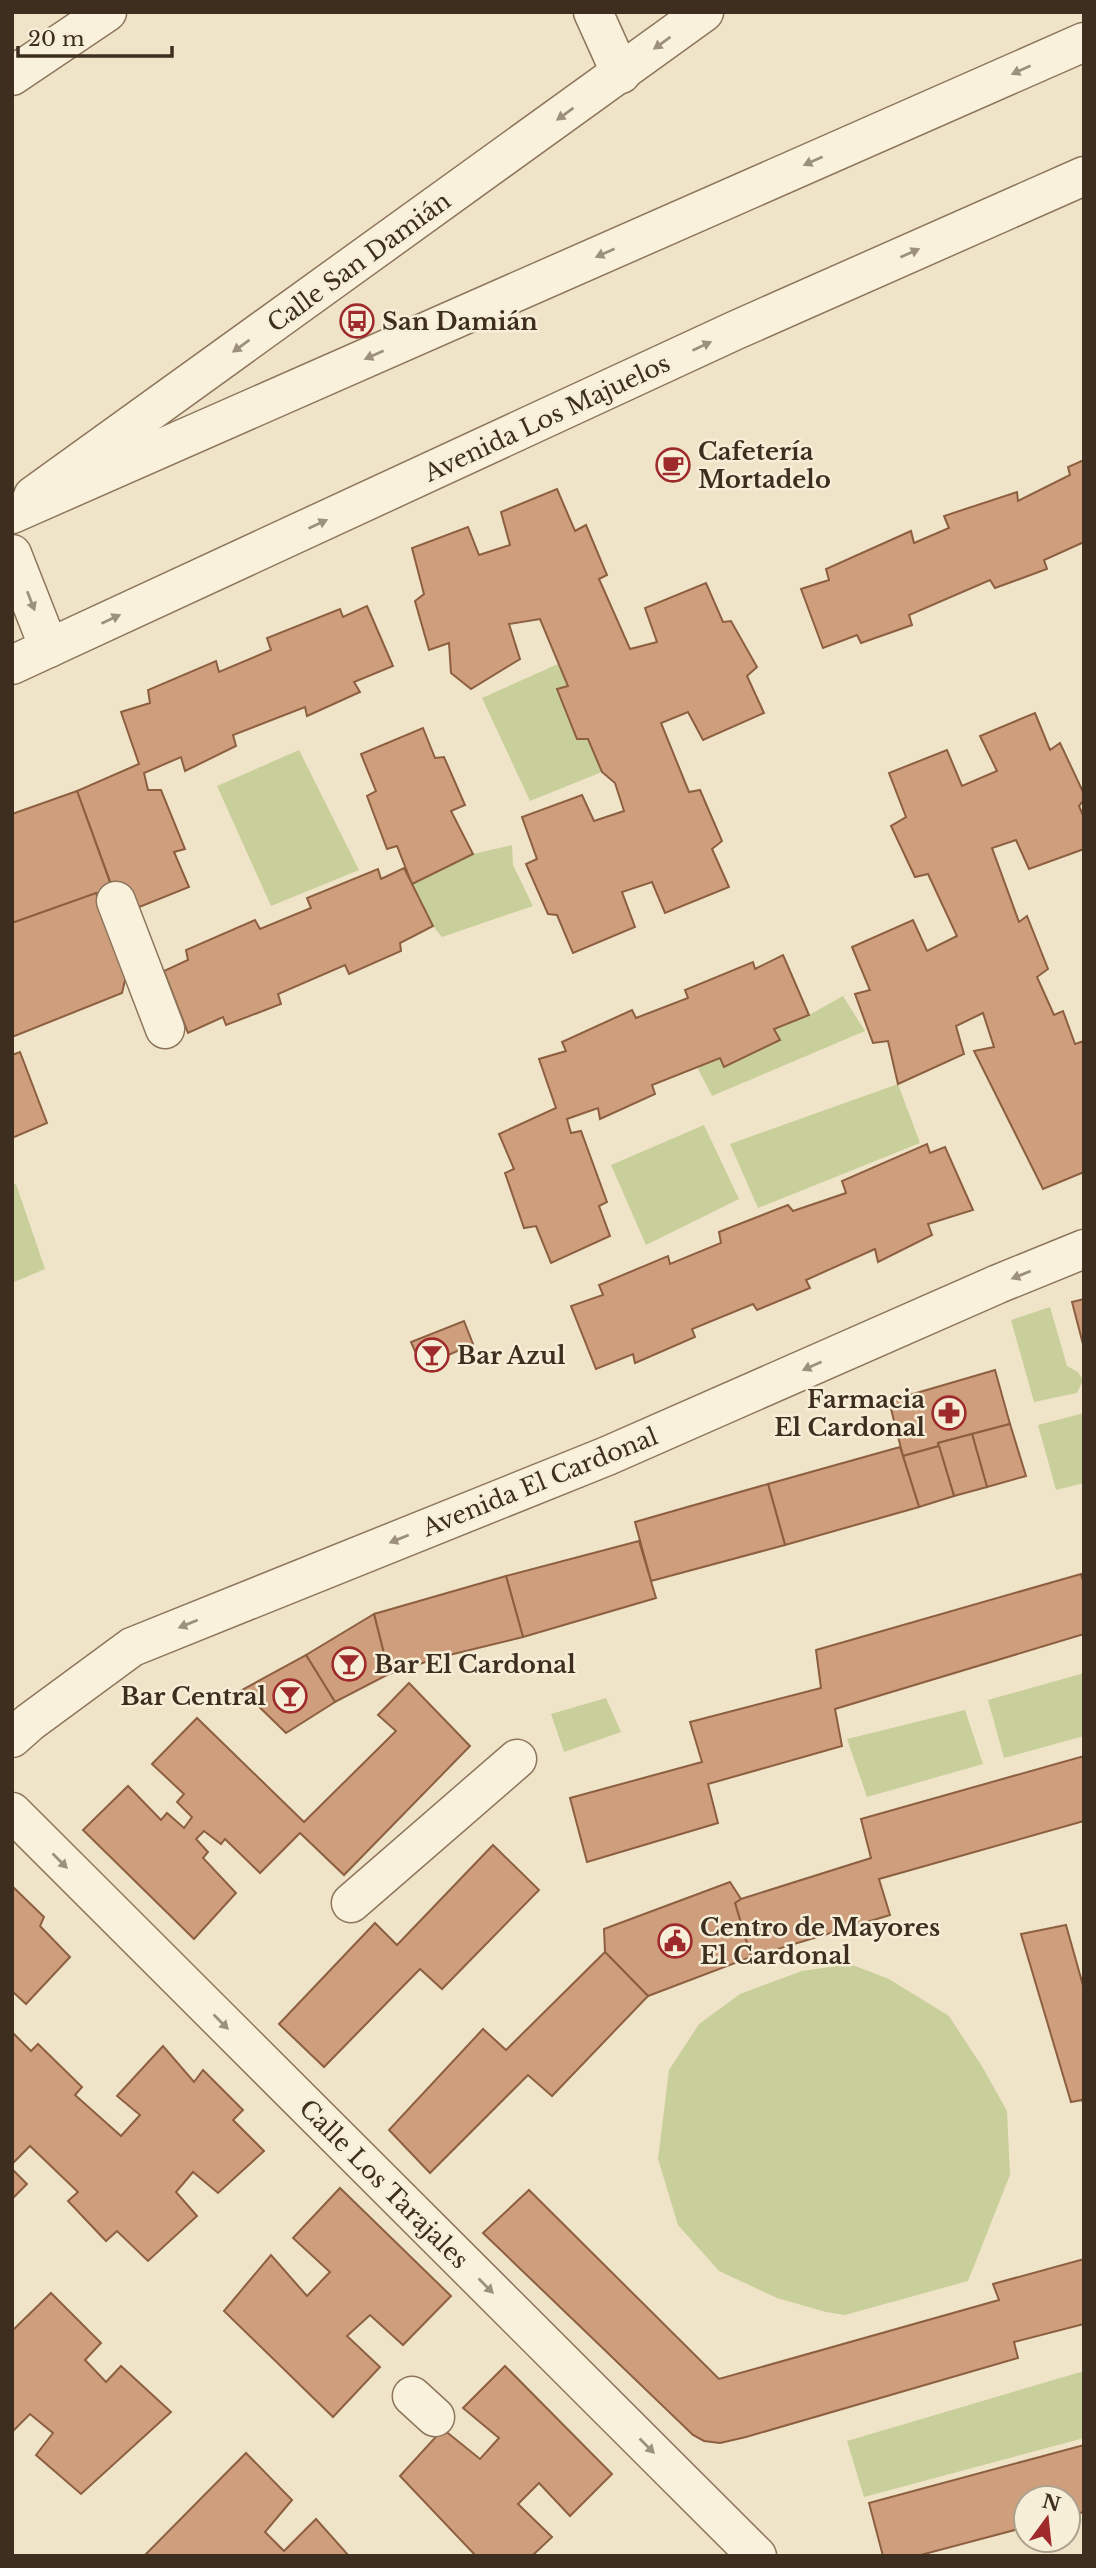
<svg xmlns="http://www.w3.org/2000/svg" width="1096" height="2568" viewBox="0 0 1096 2568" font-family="'Libre Baskerville',serif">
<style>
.green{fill:#c9cf9b}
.building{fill:#cf9f7d;stroke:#8d5f41;stroke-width:2}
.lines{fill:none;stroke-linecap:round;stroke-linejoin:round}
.pedestrian-casing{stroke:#8d765c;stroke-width:41}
.minor-casing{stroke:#8d765c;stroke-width:41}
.tertiary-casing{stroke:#8d765c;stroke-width:41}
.pedestrian{stroke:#faf1dc;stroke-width:38}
.minor{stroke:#faf1dc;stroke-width:38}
.tertiary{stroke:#faf1dc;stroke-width:38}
.oneway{fill:#9c907e}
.labels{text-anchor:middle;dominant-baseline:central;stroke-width:5;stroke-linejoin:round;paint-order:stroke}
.street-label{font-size:24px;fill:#3d2e20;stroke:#f7eed8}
.poi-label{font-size:24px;font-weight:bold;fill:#3d2e20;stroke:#f7eed8;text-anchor:start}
</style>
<rect width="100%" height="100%" fill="#f0e4c8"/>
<g class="green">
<polygon points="558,664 568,686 557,689 577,739 588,739 602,772 530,801 482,698"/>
<polygon points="299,750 359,870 271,906 217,786"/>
<polygon points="512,845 513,865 533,906 442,937 433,926 412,884 473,854"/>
<polygon points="843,996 865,1031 712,1096 697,1067 720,1058 725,1067 780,1040 774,1029 809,1015"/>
<polygon points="898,1084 920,1143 758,1208 730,1144"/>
<polygon points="704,1125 739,1199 646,1245 611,1165"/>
<polygon points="16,1184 45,1269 12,1283 12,1185"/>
<polygon points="1050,1307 1067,1366 1078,1372 1083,1380 1077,1393 1034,1402 1011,1320"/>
<polygon points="1084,1413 1084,1483 1056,1490 1038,1425"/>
<polygon points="1084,1673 1084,1736 1004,1758 988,1700"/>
<polygon points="606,1698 621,1732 564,1752 551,1714"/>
<polygon points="965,1710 983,1764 867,1797 847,1739"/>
<polygon points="850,1964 889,1979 949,2016 983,2068 1007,2111 1010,2175 968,2281 845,2315 826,2312 777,2298 719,2271 678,2225 658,2159 669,2070 699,2024 740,1994 802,1971"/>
<polygon points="1084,2371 1084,2438 864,2497 847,2441"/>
</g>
<g class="building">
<polygon points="1084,460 1084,542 1044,560 1047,569 995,588 990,580 909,615 912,625 861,643 857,635 823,648 801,589 829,580 826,569 911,531 914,543 949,528 944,516 1017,492 1018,501 1070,475 1068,467"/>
<polygon points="557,489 575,531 586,525 607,575 599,579 630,649 657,642 645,608 706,583 723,622 731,621 757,667 747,676 764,713 703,740 688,712 661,723 689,792 700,790 722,841 712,849 729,887 665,913 652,882 622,892 635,927 573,953 557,915 548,914 526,864 537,859 522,817 582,795 594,821 624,811 615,783 602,772 588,739 577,739 557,689 568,686 540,619 509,624 520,659 471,689 451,673 449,643 429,650 415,601 424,594 412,548 468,527 479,555 510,545 501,512"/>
<polygon points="367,606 393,666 354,682 360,692 307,716 305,707 233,735 236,746 185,771 181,757 144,773 148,790 161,790 185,849 174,852 189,887 122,914 77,791 139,764 121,712 150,703 148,690 216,661 219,672 271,650 267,638 340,609 343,617"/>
<polygon points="1035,713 1050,750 1060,743 1084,794 1084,800 1079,806 1084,818 1084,849 1029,869 1016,840 992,848 1019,922 1027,916 1048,969 1037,977 1054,1015 1063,1011 1075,1044 1084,1041 1084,1172 1043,1189 974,1051 994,1047 983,1013 956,1026 964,1054 898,1084 888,1041 873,1043 855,994 870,990 852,947 913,920 927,951 957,936 928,874 915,877 891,826 906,817 889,773 947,750 962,786 997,771 980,736"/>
<polygon points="423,728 435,758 444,757 465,805 451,811 473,854 412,884 397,846 387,849 367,796 376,791 361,754"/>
<polygon points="77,791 112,888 12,923 12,814"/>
<polygon points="404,868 433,926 400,943 401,951 349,974 345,965 278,994 281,1004 226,1025 223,1017 188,1033 164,971 188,960 186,950 255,920 260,929 311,908 307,898 378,869 381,879"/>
<polygon points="96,893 126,976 122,993 12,1037 12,923"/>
<polygon points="783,955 809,1015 774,1029 780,1040 724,1067 720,1058 652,1085 655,1094 600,1119 598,1108 567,1119 571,1133 581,1131 607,1202 599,1206 610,1236 551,1263 536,1226 524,1228 505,1173 514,1169 499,1134 556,1108 539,1059 566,1051 562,1042 632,1010 636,1018 688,998 685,990 753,962 755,969"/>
<polygon points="20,1052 47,1123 12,1138 12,1055"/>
<polygon points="927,1144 930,1153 945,1147 973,1210 928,1224 932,1235 878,1262 875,1249 806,1280 810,1288 757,1310 753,1304 692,1329 695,1337 635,1363 633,1354 596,1369 571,1306 603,1295 599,1285 668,1256 670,1264 721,1243 719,1232 788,1205 793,1211 846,1193 842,1181"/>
<polygon points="1084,1299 1084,1348 1072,1302"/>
<polygon points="464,1321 473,1344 422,1367 411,1342"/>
<polygon points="995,1370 1010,1424 938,1443 939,1446 903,1456 889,1401"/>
<polygon points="1010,1424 1026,1476 987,1487 972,1434"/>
<polygon points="972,1434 987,1487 954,1496 938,1443"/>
<polygon points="939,1446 954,1496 919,1507 903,1456"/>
<polygon points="900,1447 919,1507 785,1545 768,1484"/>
<polygon points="768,1484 785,1545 651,1581 635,1522"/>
<polygon points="639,1541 656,1598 523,1637 506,1576"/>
<polygon points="1081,1574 1084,1584 1084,1634 835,1709 842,1746 708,1784 718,1823 587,1862 570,1798 702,1762 690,1722 821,1688 816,1650"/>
<polygon points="506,1576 523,1637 441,1657 389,1674 374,1614"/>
<polygon points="374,1614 389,1674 335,1702 306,1655"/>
<polygon points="306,1655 335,1702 286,1733 242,1690"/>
<polygon points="409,1683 470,1746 344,1875 300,1833 260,1873 225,1839 221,1844 204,1831 196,1839 208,1852 203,1858 236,1893 194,1939 83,1830 128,1786 161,1820 167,1813 184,1828 192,1817 177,1802 184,1794 152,1764 197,1718 304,1822 396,1731 378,1715"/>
<polygon points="1084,1756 1084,1821 879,1879 890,1915 751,1957 735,1903 741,1899 871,1858 861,1819"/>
<polygon points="493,1845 539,1890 442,1989 420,1969 324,2067 279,2024 375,1923 397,1945"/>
<polygon points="730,1882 741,1899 735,1903 751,1957 648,1996 605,1952 604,1929"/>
<polygon points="12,1886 44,1917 40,1926 70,1957 26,2004 12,1991"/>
<polygon points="1066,1925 1084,1989 1084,2106 1082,2100 1071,2102 1021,1934"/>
<polygon points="605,1952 648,1996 552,2096 528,2075 430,2173 389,2130 483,2029 506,2050"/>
<polygon points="12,2032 31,2051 38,2044 82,2087 75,2095 121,2136 140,2115 117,2096 163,2046 194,2082 203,2070 243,2110 233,2120 264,2151 218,2193 193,2172 176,2192 197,2216 148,2261 117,2231 106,2241 68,2201 78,2192 30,2146 12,2164"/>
<polygon points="12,2169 27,2184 12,2199"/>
<polygon points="340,2188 451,2296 403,2345 370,2315 347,2336 380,2367 333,2417 224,2311 271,2255 307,2296 330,2272 293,2238"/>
<polygon points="529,2190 719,2379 999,2300 993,2284 1084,2259 1084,2324 1014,2342 1018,2358 746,2437 720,2443 704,2441 693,2435 483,2233"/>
<polygon points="51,2293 101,2343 85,2360 106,2382 121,2366 171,2412 81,2494 36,2455 53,2433 30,2414 12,2432 12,2331"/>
<polygon points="505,2366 612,2474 570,2516 539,2483 518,2504 552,2537 532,2556 476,2556 400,2476 443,2429 480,2459 499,2438 463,2408"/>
<polygon points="1084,2445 1084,2512 1068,2516 1068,2498 1026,2498 1026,2527 917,2556 883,2556 869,2503"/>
<polygon points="246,2453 292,2500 265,2532 284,2551 316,2519 349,2556 144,2556"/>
</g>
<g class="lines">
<defs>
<g id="pedestrian">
<polyline points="351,1903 517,1759"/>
<polyline points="412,2396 435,2417"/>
</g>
<g id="minor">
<polyline points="593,12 621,74"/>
<polyline points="12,76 107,12"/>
<polyline points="33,496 704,12"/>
<polyline points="12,554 49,648"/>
<polyline points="116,901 165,1029"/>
<polyline points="12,1738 30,1722 132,1647 607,1456 998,1284 1084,1249"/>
<polyline points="12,1812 757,2556"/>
</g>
<g id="tertiary">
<polyline points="12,514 1084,42"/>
<polyline points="12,665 736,330 1084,176"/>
</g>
</defs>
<use href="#pedestrian" class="pedestrian-casing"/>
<use href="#minor" class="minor-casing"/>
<use href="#tertiary" class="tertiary-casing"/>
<use href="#pedestrian" class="pedestrian"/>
<use href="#minor" class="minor"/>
<use href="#tertiary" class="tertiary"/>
</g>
<defs><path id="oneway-solid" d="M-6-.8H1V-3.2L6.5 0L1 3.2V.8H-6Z" transform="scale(1.75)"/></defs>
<g class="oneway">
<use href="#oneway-solid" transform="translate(662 43) rotate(144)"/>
<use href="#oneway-solid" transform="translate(1021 70) rotate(156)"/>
<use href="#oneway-solid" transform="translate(565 114) rotate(144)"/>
<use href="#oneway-solid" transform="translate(813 161) rotate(156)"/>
<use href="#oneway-solid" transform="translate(605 253) rotate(156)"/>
<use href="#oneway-solid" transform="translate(910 253) rotate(-24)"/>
<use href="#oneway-solid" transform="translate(241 346) rotate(144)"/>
<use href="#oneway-solid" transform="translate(702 346) rotate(-25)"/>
<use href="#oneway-solid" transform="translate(374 355) rotate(156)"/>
<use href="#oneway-solid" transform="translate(318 524) rotate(-25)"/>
<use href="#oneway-solid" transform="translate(31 601) rotate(69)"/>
<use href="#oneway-solid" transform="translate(111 619) rotate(-25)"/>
<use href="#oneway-solid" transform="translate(1021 1275) rotate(158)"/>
<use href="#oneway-solid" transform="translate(812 1366) rotate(156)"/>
<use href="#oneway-solid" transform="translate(399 1539) rotate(158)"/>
<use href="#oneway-solid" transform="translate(188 1624) rotate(158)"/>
<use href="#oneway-solid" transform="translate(60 1861) rotate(45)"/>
<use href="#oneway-solid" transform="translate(221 2022) rotate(45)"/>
<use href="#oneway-solid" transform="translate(486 2286) rotate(45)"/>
<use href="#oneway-solid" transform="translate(647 2446) rotate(45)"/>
</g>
<defs>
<symbol id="bus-ring" viewBox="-11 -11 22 22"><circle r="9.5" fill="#f7eed8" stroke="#9e2a2b" stroke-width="1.5"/><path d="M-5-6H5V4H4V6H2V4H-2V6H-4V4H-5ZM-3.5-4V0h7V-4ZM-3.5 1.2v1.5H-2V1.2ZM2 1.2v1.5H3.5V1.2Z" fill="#9e2a2b"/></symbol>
<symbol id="cafe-ring" viewBox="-11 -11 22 22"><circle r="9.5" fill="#f7eed8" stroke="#9e2a2b" stroke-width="1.5"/><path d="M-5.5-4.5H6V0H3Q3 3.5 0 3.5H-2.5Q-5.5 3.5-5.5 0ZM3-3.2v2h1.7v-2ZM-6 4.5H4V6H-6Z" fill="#9e2a2b"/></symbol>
<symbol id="bar-ring" viewBox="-11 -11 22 22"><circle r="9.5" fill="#f7eed8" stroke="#9e2a2b" stroke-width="1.5"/><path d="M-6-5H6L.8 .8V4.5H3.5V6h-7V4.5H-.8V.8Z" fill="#9e2a2b"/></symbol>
<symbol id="pharmacy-ring" viewBox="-11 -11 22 22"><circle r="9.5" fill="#f7eed8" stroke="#9e2a2b" stroke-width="1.5"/><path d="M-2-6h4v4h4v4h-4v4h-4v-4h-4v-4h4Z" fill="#9e2a2b"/></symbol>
<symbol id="civic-ring" viewBox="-11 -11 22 22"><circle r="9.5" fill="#f7eed8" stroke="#9e2a2b" stroke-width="1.5"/><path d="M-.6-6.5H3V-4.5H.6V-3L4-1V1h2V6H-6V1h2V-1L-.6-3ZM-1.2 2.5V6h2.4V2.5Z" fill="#9e2a2b"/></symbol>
</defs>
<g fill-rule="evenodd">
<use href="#bus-ring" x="338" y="302" width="38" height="38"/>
<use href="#cafe-ring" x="654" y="446" width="38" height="38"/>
<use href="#bar-ring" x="413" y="1336" width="38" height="38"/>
<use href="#pharmacy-ring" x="930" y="1394" width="38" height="38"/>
<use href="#bar-ring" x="330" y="1645" width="38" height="38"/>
<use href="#bar-ring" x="271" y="1677" width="38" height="38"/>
<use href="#civic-ring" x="656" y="1922" width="38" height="38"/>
</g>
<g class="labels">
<g class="street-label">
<text transform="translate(359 262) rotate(-36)">Calle San Damián</text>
<text transform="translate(547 418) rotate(-25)">Avenida Los Majuelos</text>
<text transform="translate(540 1482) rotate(-22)">Avenida El Cardonal</text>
<text transform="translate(384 2184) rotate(45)">Calle Los Tarajales</text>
</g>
<g class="poi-label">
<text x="382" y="321">San Damián</text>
<text x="698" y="451">Cafetería<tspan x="698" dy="28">Mortadelo</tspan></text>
<text x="457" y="1355">Bar Azul</text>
<text x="925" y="1399" text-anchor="end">Farmacia<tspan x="925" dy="28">El Cardonal</tspan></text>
<text x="374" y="1664">Bar El Cardonal</text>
<text x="266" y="1696" text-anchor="end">Bar Central</text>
<text x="700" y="1927">Centro de Mayores<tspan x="700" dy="28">El Cardonal</tspan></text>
</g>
</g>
<rect width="1096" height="2568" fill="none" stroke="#3d2e20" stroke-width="28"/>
<g transform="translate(1047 2519) rotate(15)"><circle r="33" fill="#f7eed8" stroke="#ada18e" stroke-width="2"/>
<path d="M0-5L12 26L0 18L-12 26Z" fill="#9e2a2b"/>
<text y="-10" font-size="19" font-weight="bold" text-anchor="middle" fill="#3d2e20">N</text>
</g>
<path d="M18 46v10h154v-10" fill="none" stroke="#3d2e20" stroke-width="3.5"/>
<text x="28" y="46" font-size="21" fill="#3d2e20" stroke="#f7eed8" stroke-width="5" paint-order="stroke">20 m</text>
</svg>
